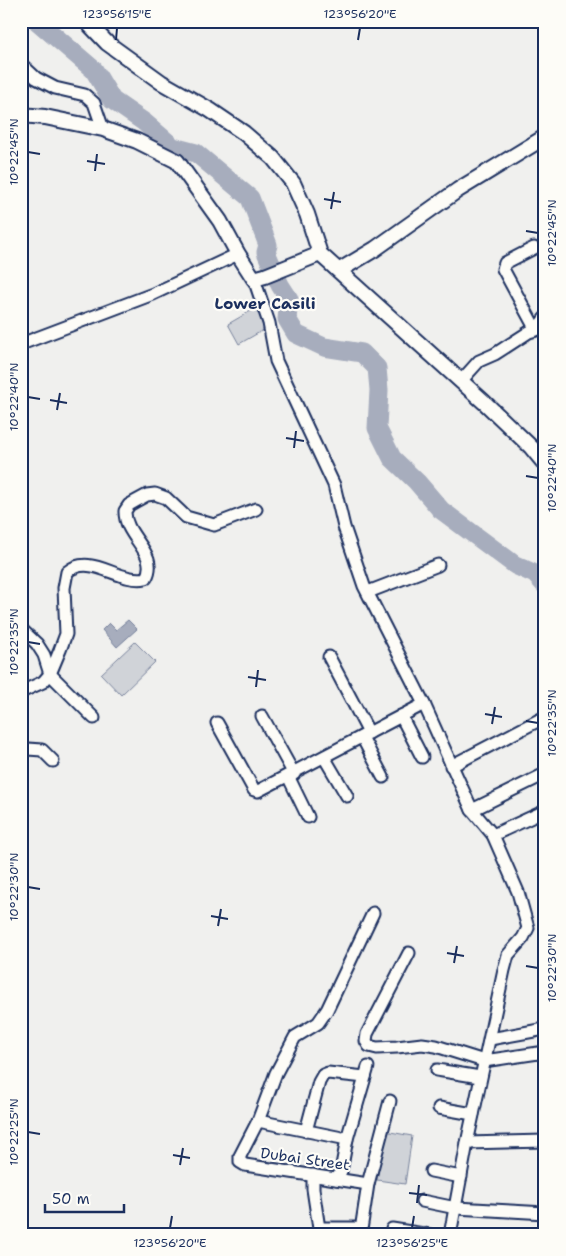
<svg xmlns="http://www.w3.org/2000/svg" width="566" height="1256" viewBox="0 0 566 1256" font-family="'Shantell Sans',sans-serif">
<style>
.green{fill:#d0d3d8;stroke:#76819b}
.water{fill:#a7adbd;stroke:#6f7b97}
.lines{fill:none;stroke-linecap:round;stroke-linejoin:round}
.river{stroke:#a7adbd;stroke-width:19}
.minor-casing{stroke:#1b2f5e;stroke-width:15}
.tertiary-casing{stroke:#1b2f5e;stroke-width:18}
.minor{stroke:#fdfcf7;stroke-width:11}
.tertiary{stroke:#fdfcf7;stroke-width:14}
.ticks{fill:none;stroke:#1b2f5e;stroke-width:2}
.labels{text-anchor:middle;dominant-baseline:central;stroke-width:4.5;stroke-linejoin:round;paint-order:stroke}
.street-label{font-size:15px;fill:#1b2f5e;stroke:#fdfcf7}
.neighbourhood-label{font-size:16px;font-weight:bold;fill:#1b2f5e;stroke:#fdfcf7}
.neatline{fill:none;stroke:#1b2f5e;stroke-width:2}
.ticks-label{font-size:12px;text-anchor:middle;fill:#1b2f5e}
</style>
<rect width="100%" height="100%" fill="#f0f0ee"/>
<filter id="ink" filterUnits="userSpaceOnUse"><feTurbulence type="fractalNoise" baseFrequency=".02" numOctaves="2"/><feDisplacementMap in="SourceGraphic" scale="10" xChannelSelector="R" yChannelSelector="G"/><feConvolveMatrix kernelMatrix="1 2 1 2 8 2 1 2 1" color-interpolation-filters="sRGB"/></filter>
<g filter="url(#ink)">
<g class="green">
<polygon points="263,304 274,324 239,344 228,324"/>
<polygon points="135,642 155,662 121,695 101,674"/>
<polygon points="385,1131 412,1136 405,1184 377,1180"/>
</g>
<polygon class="water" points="128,620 137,629 117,647 102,630 109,623 116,630"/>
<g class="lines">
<polyline class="river" points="37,21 94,70 112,100 144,122 173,147 196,153 250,198 268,245 266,252 280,285 289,299 287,319 296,334 324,347 362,353 377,368 379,390 377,428 392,458 417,482 441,510 515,565 535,574 545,585"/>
<defs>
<g id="minor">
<polyline points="21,64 36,78 55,88 85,95 94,103 103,129"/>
<polyline points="534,248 505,263 503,269 536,330"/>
<polyline points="254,279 269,323 276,361 334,485 344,527 364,586 424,704 472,810 493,835 518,892 528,928 523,938 508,955 504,970 467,1143 450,1235"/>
<polyline points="21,344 153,294 238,254"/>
<polyline points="461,381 479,361 495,354 529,332 536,330 545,318"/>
<polyline points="368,592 438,565"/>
<polyline points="21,629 37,644 44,655 50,674 94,718"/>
<polyline points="329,657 369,733"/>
<path d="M21,692L43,682L50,674L60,650L66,634L64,588L67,572C91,552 119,584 146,578C160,553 124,537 125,511L129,505L136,501L147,495L155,494L166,498L186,517L214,525L256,509"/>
<polyline points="262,716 294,774"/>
<polyline points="401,716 422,757"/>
<polyline points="217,723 254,790 258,791 424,704"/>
<polyline points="362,737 383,777"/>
<polyline points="21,753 28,749 42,750 53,761"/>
<polyline points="324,757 347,796"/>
<polyline points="451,766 545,717"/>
<polyline points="288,776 308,817"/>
<polyline points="472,810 545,774"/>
<polyline points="493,835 545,811"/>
<polyline points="409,953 367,1034 366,1041 369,1046 377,1048 397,1047 422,1044 436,1046 484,1061 545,1052"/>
<polyline points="490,1039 545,1029"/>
<polyline points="437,1070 480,1077"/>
<polyline points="439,1108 473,1114"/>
<polyline points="258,1121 347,1139"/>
<polyline points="306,1131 319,1082 323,1075 328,1073 365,1077"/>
<polyline points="467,1143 545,1141"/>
<polyline points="431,1171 461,1177"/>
<polyline points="313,1175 313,1189 320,1235"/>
<polyline points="337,1179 341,1171 347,1139 368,1067"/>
<polyline points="368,1184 245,1165 240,1162 240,1156 258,1121 276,1073 295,1037 318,1023 327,1010 373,913"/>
<polyline points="422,1201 456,1208 545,1213"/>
<polyline points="319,1228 354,1228 361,1230 363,1235"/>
<polyline points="392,1229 430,1235"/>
<polyline points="361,1230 368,1184 390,1101"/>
</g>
<g id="tertiary">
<polyline points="86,21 107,43 161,82 210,110 244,133 273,158 293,183 307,214 320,254 484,402 531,447 545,464"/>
<polyline points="21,115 45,117 103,129 137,141 177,161 220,221 238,254 254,279 265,276 320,254"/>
<polyline points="340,270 375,249 458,190 545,137"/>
</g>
</defs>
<use href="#minor" class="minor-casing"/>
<use href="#tertiary" class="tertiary-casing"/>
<use href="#minor" class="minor"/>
<use href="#tertiary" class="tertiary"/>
</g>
</g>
<path class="ticks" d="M116,40L117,28M358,40L360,28M28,152L40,154M87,161L105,164M95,171L97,154M324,199L341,202M331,209L334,192M526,231L538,233M28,397L40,399M50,400L67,403M57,410L60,393M286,438L304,441M294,448L296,431M526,476L538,478M28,642L40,644M248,677L266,680M256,687L258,670M485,714L502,717M526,721L538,723M492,724L495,707M28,887L40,889M211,916L228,919M218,926L221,909M447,953L464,956M454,963L457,946M526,966L538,968M28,1132L40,1134M173,1155L190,1158M180,1165L183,1148M409,1193L427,1195M417,1203L419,1185M170,1228L172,1216M412,1228L414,1216"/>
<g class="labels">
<g class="street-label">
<text transform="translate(305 1159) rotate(8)">Dubai Street</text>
</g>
<g class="neighbourhood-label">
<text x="265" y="303">Lower Casili</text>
</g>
</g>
<rect width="566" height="1256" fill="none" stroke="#fdfcf7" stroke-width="55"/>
<path d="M45 1204v8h79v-8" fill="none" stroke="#1b2f5e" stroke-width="2.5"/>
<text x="52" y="1204" font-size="15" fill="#1b2f5e" stroke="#fdfcf7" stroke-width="4" paint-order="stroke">50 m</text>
<rect x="28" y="28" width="510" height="1200" class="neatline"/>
<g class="ticks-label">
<text x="117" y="18">123°56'15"E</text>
<text x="360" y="18">123°56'20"E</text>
<text transform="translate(14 152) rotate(-90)" y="4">10°22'45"N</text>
<text transform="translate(552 233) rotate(-90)" y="4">10°22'45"N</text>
<text transform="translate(14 397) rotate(-90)" y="4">10°22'40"N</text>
<text transform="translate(552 478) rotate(-90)" y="4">10°22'40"N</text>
<text transform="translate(14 642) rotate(-90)" y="4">10°22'35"N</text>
<text transform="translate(552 723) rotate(-90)" y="4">10°22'35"N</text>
<text transform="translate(14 887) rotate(-90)" y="4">10°22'30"N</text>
<text transform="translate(552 968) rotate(-90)" y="4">10°22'30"N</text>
<text transform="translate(14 1132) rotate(-90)" y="4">10°22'25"N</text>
<text x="170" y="1247">123°56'20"E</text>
<text x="412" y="1247">123°56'25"E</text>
</g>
</svg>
